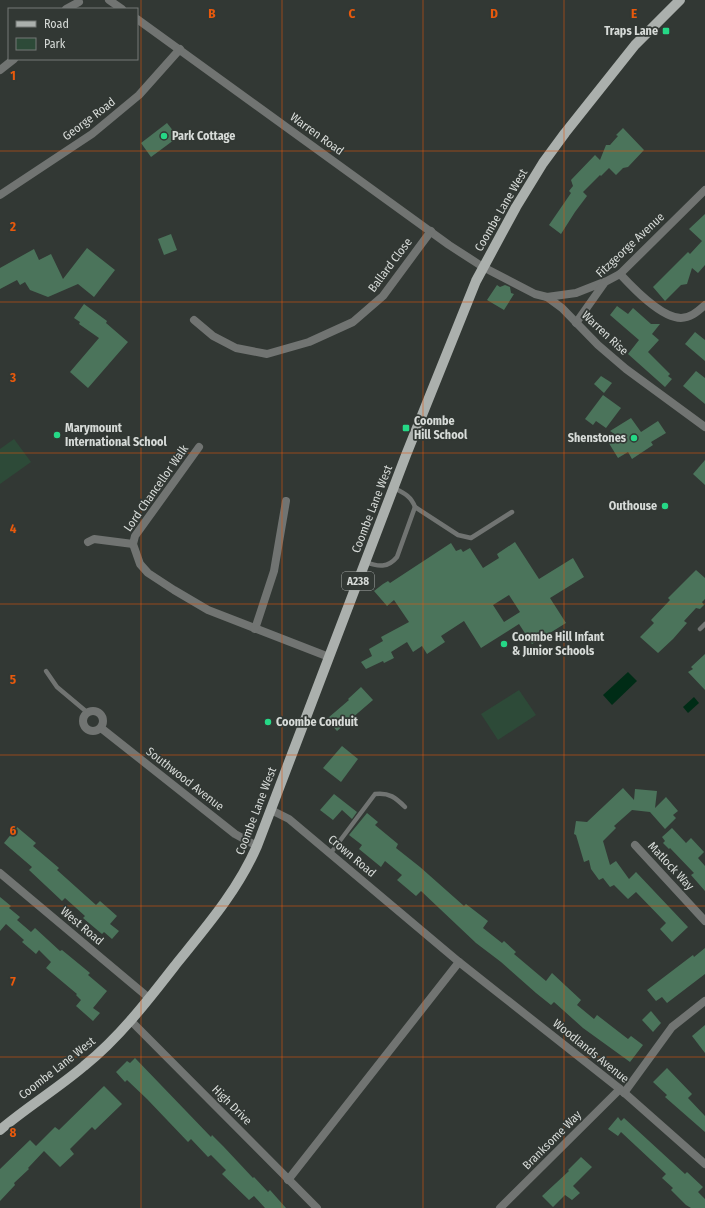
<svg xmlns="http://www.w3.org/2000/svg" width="705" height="1208" viewBox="0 0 705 1208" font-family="'Fira Sans Condensed',sans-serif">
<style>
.green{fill:#2d4a38}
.water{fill:#002c16}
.building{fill:#4b745b;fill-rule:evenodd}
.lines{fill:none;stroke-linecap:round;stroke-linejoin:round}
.lane{stroke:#717472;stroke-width:4.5}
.street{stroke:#717472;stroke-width:8}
.primary{stroke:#abb0ad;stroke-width:10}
.grid{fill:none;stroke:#e8590c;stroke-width:1;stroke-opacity:0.55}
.poi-dot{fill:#25d886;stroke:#323834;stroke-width:1.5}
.labels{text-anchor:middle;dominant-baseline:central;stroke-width:3.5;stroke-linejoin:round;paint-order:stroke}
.shield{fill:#323834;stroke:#a6aaa7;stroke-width:1}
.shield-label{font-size:11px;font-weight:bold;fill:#d7dbd8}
.poi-label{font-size:12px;font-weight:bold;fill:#d7dbd8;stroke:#323834;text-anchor:start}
.street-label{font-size:12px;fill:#d7dbd8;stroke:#323834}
.grid-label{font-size:13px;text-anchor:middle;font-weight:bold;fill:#e8590c;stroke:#323834;stroke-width:3.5;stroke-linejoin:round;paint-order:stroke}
</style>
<rect width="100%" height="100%" fill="#323834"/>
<g class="green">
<polygon points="14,439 31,462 0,484 0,449"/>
<polygon points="519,690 536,715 498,740 481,714"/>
</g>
<g class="water">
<polygon points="628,672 637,681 612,705 603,695"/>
<polygon points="694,697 699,703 688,713 683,707"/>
</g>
<g class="building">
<polygon points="167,123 178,137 151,157 141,143"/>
<polygon points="623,128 644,150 628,167 623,168 616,175 609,168 601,176 600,175 583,192 587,196 575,212 561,234 549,225 571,193 569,191 573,186 571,180 595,155 600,160 606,145 610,145 618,136 616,135"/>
<polygon points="705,214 705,265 698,273 692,268 687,284 681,285 665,301 653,287 688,252 690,254 702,241 689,229"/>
<polygon points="171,234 177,250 164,255 158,239"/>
<polygon points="87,248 115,270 94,297 78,284 48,297 30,290 25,282 20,285 17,280 0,289 0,268 34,249 39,260 51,254 63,279"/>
<polygon points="497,285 500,287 505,285 510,287 511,293 514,294 504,310 487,300"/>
<polygon points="84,304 107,321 106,323 128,342 88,388 70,372 99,338 79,324 80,322 74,318"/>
<polygon points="617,306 628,314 633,308 651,324 660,324 652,334 659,340 648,352 670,374 668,376 672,379 665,387 628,354 639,340 610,315"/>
<polygon points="695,332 705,340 705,361 685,344"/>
<polygon points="696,371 705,378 705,404 683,386"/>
<polygon points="601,376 612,383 604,393 594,384"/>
<polygon points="603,395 621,408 606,428 596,421 593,425 585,419"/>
<polygon points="631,418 641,432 658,421 666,433 651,442 653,445 632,459 628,452 618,458 607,440 616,435 610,431"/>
<polygon points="705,460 705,485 693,474"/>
<path d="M515,542L539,579L573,558L584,577L550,598L566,623L532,644L519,624L481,648L464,621L441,636L445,642L427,654L422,646L413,652L407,642L391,652L394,658L384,663L383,661L366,669L361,662L372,656L369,649L383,641L381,637L409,622L394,600L387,606L374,591L383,584L388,581L390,583L451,543L456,551L461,549L463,552L470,548L483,568L499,558L497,554ZM509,595L520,612L504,622L493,605Z"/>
<polygon points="696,570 705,578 705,599 702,602 704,605 700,609 696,608 684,621 687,623 673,639 658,653 640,637 654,623 651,620 670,600 668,598"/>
<polygon points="705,654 705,690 688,672 693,669 691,667"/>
<polygon points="361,687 373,700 337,731 330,723 332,722 328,718 349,700 348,699"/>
<polygon points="342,746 358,759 341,782 323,768"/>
<polygon points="623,788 634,800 635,789 657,791 655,808 666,797 678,811 673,815 676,818 665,829 650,812 632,810 614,826 616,828 603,841 610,865 616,861 629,879 636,872 688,927 672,942 660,929 666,923 636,892 628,899 614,885 610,887 603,878 599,880 591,869 589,860 584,862 576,835 574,834 576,821 587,822"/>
<polygon points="334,794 357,812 352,819 342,810 333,820 320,810"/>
<polygon points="367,813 378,822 375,825 398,844 396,848 420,867 464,906 466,904 488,921 483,928 502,943 504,941 516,952 514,954 546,981 552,973 581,1000 577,1005 594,1019 597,1015 628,1039 631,1036 643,1045 630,1062 583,1028 554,1002 551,1005 536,993 501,962 476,943 421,891 416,896 397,880 402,875 385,861 381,867 359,849 362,845 349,835"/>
<polygon points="17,827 36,843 33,846 59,868 57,870 96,905 100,901 117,916 110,924 119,931 112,939 104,932 102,934 83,918 85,916 65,898 62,901 29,870 32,867 4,843"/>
<polygon points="672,828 686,843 691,838 704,852 698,858 705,866 705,891 691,875 694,873 670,848 669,849 663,843 665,841 662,837"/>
<polygon points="0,897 11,906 9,908 20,917 17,920 31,932 35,928 60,951 62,950 90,973 88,975 107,991 93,1008 100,1013 93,1021 76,1006 81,1000 76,995 77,994 46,968 51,962 39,950 36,954 22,942 24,940 6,924 0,931"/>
<polygon points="705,948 705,974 667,1003 662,997 656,1001 647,990 693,955 694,957"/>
<polygon points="651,1011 661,1023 653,1032 642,1020"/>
<polygon points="705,1025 705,1053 692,1036"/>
<polygon points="135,1058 211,1137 212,1135 223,1146 253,1178 254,1177 268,1192 270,1190 286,1208 265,1208 254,1196 249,1200 222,1174 226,1170 211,1155 208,1157 191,1139 188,1142 147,1099 127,1080 125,1082 116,1072 127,1061 130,1063"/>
<polygon points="667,1068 692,1094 688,1098 705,1116 705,1132 665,1097 667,1095 653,1082"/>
<polygon points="104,1086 122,1104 95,1130 92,1127 70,1149 74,1154 60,1167 44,1151 28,1168 29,1169 14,1183 15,1185 0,1201 0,1169 30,1140 36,1146 55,1127 59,1130"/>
<polygon points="618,1117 621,1121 624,1118 685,1174 687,1172 703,1187 698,1192 705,1199 705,1208 691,1208 686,1205 671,1190 673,1188 662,1178 666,1174 621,1132 618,1136 608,1129"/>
<polygon points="581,1157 592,1167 573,1186 580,1193 572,1200 565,1195 553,1207 542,1196 569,1171 568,1170"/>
</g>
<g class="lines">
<g class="lane">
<polyline points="415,507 458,535 471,538 512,512"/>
<path d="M366,562C378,567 388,568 397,557L415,507C411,496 404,493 394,488"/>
<polyline points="700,629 705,624"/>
<polyline points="46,671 57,687 88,713"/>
<path d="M330,854L375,794C389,792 396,798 405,807"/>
</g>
<g class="street">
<polyline points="109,0 122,9"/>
<polyline points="66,9 79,2"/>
<polyline points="137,19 449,245 483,267 535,294 547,297 562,308 598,345 626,369 705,427"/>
<polyline points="0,70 14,59"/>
<polyline points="0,195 92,134 139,95 180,49"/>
<path d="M620,274C633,288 661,318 681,318C691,318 698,311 705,305"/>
<polyline points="547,297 576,293 604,282"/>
<polyline points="194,320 213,336 236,348 267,354 309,342 353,322 383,296 431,231"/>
<polyline points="576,323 605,282 620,274 705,190"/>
<polyline points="199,447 135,536 133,544 140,564 148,573 174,590 208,610 329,657"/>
<polyline points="88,542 94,539 133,544"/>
<polyline points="255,629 274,571 286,501"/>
<circle cx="93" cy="721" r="10"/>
<polyline points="101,728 235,834 257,846"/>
<polyline points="271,810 289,819 459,962 620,1089 705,1164"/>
<polyline points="635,845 705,921"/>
<polyline points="0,873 149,998"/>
<polyline points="130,1020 317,1208"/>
<polyline points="624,1093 672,1027 705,1001"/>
<polyline points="288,1180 459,962"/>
<polyline points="500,1208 620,1089"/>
</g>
<path class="primary" d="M0,1130C27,1107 57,1089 84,1066C120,1037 149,999 177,963C207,926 238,890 257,846L406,455L476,281L516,207L543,163L565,133L635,45L680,0"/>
</g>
<path class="grid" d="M141,0V1208M282,0V1208M423,0V1208M564,0V1208M0,151H705M0,302H705M0,453H705M0,604H705M0,755H705M0,906H705M0,1057H705"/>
<g class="poi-dot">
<rect x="662" y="27" width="8" height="8" rx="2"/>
<circle cx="164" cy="136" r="4"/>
<rect x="402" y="424" width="8" height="8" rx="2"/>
<circle cx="57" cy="435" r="4"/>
<circle cx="634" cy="438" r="4"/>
<circle cx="665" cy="506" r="4"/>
<circle cx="504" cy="644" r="4"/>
<circle cx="268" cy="722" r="4"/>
</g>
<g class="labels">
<rect class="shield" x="342" y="572" width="32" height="18" rx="3"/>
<g class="shield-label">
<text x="358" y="581">A238</text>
</g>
<g class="poi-label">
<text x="658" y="31" text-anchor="end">Traps Lane</text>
<text x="172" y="136">Park Cottage</text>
<text x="414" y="421">Coombe<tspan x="414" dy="14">Hill School</tspan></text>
<text x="65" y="428">Marymount<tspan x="65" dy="14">International School</tspan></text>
<text x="626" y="438" text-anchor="end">Shenstones</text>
<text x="657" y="506" text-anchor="end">Outhouse</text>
<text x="512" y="637">Coombe Hill Infant<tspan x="512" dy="14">&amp; Junior Schools</tspan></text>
<text x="276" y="722">Coombe Conduit</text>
</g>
<g class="street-label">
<text transform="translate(89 119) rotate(-37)">George Road</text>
<text transform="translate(317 134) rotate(36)">Warren Road</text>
<text transform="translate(501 210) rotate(-60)">Coombe Lane West</text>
<text transform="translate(630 245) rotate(-43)">Fitzgeorge Avenue</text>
<text transform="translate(390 265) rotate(-53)">Ballard Close</text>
<text transform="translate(605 333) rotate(43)">Warren Rise</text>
<text transform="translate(156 488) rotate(-55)">Lord Chancellor Walk</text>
<text transform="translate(372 509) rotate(-69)">Coombe Lane West</text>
<text transform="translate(185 779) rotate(38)">Southwood Avenue</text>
<text transform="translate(256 811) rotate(-69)">Coombe Lane West</text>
<text transform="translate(352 856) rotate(40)">Crown Road</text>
<text transform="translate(671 866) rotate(47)">Matlock Way</text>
<text transform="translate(82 926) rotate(40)">West Road</text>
<text transform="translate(591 1051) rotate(39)">Woodlands Avenue</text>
<text transform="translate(57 1068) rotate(-38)">Coombe Lane West</text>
<text transform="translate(232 1105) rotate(45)">High Drive</text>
<text transform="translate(552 1140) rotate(-45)">Branksome Way</text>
</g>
</g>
<g class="grid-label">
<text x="212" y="18">B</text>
<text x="352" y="18">C</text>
<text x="494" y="18">D</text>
<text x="634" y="18">E</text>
<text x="13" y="80">1</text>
<text x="13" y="231">2</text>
<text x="13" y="382">3</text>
<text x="13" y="533">4</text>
<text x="13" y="684">5</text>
<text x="13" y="835">6</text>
<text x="13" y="986">7</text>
<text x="13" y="1137">8</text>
</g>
<rect x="8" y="8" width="130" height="52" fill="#323834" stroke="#747976"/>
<rect x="16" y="21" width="20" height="6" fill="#abb0ad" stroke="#747976"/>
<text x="44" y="28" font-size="12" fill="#d7dbd8">Road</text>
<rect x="16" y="38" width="20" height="12" fill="#2d4a38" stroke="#747976"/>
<text x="44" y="48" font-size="12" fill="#d7dbd8">Park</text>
</svg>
